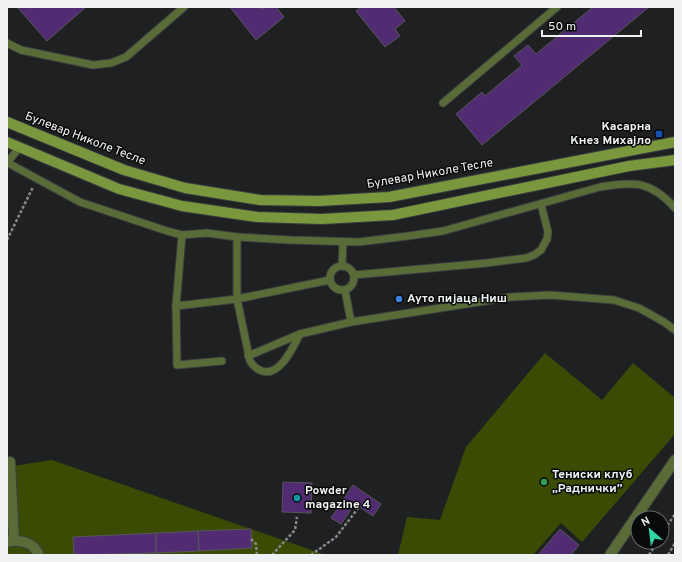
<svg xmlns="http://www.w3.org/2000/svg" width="682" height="562" viewBox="0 0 682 562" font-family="Overpass,sans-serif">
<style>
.green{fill:#3a4b04}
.building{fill:#522c73;stroke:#575658}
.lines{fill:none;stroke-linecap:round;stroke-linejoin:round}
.lane-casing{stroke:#3c3d3f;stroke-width:9}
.street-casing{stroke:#3c3d3f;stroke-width:12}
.secondary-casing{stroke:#3c3d3f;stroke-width:12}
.path{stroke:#87888a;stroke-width:2.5;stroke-dasharray:3 2;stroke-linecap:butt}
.lane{stroke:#596c37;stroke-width:7}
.street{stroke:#596c37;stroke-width:10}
.secondary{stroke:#79973d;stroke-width:10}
.transit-dot{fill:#1a4fb4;stroke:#090a0b;stroke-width:1.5}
.shop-dot{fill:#3f7fe0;stroke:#090a0b;stroke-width:1.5}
.leisure-dot{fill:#2e9e5b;stroke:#090a0b;stroke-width:1.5}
.culture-dot{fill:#0f9aa8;stroke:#090a0b;stroke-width:1.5}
.labels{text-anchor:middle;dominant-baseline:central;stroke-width:3;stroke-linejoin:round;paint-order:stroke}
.poi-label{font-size:12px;font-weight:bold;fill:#eff1f2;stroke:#090a0b;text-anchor:start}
.street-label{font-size:12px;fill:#eff1f2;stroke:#090a0b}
</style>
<rect width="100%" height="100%" fill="#1f2022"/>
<g class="green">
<polygon points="545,353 602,400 633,363 675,398 675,434 582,542 561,523 533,555 398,555 407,517 440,520 466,447"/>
<polygon points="52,460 326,555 7,555 7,467"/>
</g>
<g class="building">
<polygon points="17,7 86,7 47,41"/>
<polygon points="230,7 260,7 262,9 264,7 276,7 284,17 256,40"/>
<polygon points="361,7 394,7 405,21 395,29 400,36 385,47 356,11"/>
<polygon points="593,7 649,7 482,145 456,114 482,92 485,96 522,65 514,56 528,45 536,54"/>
<polygon points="283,482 312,483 311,513 282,512"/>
<polygon points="353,485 381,504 373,516 355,504 341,524 331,518"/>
<polygon points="251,529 252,548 199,551 198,531"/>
<polygon points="560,529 579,545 571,555 538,555"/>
<polygon points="198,531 199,551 156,553 156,533"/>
<polygon points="156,533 156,553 74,555 73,537"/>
</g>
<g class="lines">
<defs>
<g id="lane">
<polyline points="7,43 21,50 93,65 111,63 126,57 184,7"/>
<polyline points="443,103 557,7"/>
<polyline points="7,163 19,148"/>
<path d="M8,163L80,202L167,231L182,235L207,233L237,237L290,240L359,242L408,236L443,231L600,187C634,181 651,181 675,208"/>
<polyline points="182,235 176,306 177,365 222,361"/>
<path d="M237,237V299L250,361C253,366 256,369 262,371C280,377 293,347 300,334"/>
<circle cx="342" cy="278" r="12"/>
<polyline points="342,266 343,242"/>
<polyline points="354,275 487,263 526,258 534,255 541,250 547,239 548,232 541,204"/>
<polyline points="345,290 351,322"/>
<polyline points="176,306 237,299 330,280"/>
<polyline points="248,356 300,334 351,322 511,297 550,295 614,300 639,308 664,322 675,330"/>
</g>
<g id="street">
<polyline points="10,462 14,540"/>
<path d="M7,542C20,539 33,542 39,555"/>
<polyline points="610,555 675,460"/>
</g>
<g id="secondary">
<polyline points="7,122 124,170 185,188 260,200 319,201 389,197 675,142"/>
<polyline points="7,142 119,189 182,206 257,217 322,219 393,215 629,166 675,160"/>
</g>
</defs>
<use href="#lane" class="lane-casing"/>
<use href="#street" class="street-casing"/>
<use href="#secondary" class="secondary-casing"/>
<g class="path">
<polyline points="7,240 33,187"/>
<polyline points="662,534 675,514"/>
<polyline points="251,539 256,544 257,555"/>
<polyline points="272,555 295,530 297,517"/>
<polyline points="311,555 336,537 359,507"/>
<polyline points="649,555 657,542"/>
<polyline points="668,555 675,543"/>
</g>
<use href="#lane" class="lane"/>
<use href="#street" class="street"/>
<use href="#secondary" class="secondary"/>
</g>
<rect class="transit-dot" x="655" y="130" width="8" height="8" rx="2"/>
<circle class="shop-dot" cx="399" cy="299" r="4"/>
<circle class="leisure-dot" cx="544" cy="482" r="4"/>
<circle class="culture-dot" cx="297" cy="498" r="4"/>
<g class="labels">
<g class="poi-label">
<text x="651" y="127" text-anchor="end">Касарна<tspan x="651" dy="14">Кнез Михајло</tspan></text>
<text x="407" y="299">Ауто пијаца Ниш</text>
<text x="552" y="475">Тениски клуб<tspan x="552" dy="14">„Раднички”</tspan></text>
<text x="305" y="491">Powder<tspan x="305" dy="14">magazine 4</tspan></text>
</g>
<g class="street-label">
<text transform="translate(85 139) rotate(21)">Булевар Николе Тесле</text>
<text transform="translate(430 174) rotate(-10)">Булевар Николе Тесле</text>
</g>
</g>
<rect width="682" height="562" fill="none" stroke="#eff1f2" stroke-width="16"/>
<g transform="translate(650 530) rotate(332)"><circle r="19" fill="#090a0b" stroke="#656667"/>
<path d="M0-3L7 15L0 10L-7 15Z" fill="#33d4a8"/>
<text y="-6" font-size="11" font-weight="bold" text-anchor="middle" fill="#eff1f2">N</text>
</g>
<path d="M542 30v6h99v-6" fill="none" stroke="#eff1f2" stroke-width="2"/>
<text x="548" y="30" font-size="12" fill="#eff1f2" stroke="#090a0b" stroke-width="3" paint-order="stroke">50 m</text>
</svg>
